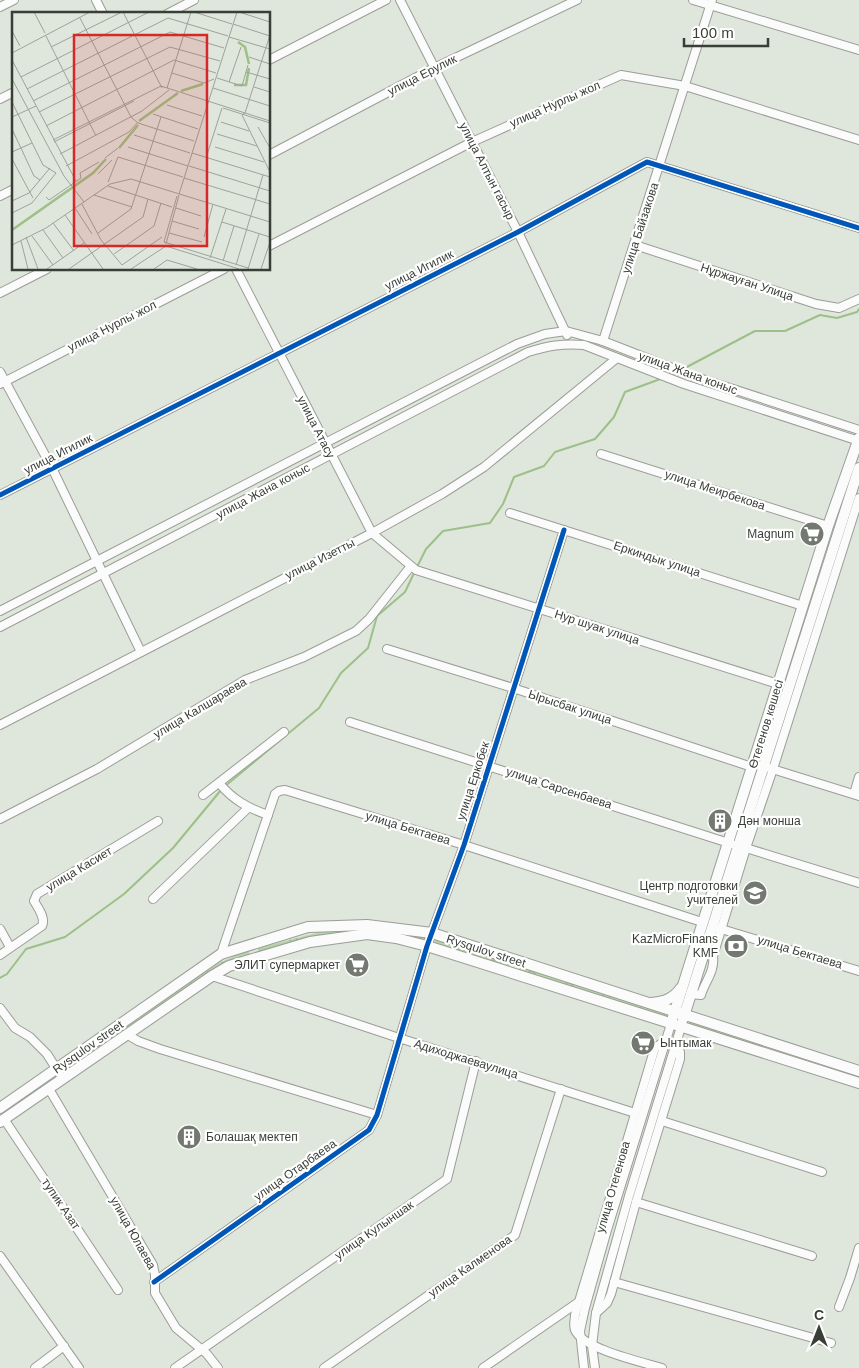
<svg xmlns="http://www.w3.org/2000/svg" width="859" height="1368" viewBox="0 0 859 1368" font-family="Arial,sans-serif">
<style>
.forest{fill:url(#forest-crowns)}
.lines{fill:none;stroke-linecap:round;stroke-linejoin:round}
.stream{stroke:#9cc087;stroke-width:2}
.minor-casing{stroke:#9a9e97;stroke-width:10}
.major-casing{stroke:#9a9e97;stroke-width:12}
.minor{stroke:#fafbfa;stroke-width:8}
.major{stroke:#fafbfa;stroke-width:10}
.cycleway-casing{stroke:#fff;stroke-width:8}
.cycleway{stroke:#0057b8;stroke-width:5}
.labels{text-anchor:middle;dominant-baseline:central;stroke-width:4.5;stroke-linejoin:round;paint-order:stroke}
.street-label{font-size:12px;fill:#393e37;stroke:#fff}
.poi-label{font-size:12px;fill:#393e37;stroke:#fff;text-anchor:end}
.inset-river{fill:none;stroke:#9cc087;stroke-width:2.5}
.inset-road{fill:none;stroke:#9da39a;stroke-width:1}
.view{fill:#d62828;fill-opacity:0.15;stroke:#d62828;stroke-width:2.5}
.inset-edge{fill:none;stroke:#393e37;stroke-width:2.5}
</style>
<defs>
<pattern id="forest-crowns" width="20" height="18" patternUnits="userSpaceOnUse" patternTransform="scale(1.25)"><rect width="20" height="18" fill="#b6d4a5"/><path d="M2 6a3 3 0 1 1 6 0M12 15a3 3 0 1 1 6 0" fill="none" stroke="#95ad87"/></pattern>
</defs>
<rect width="100%" height="100%" fill="#dfe6dc"/>
<g class="forest">
<polygon points="367,928 425,936 425,941 326,935 259,951 258,948 324,931"/>
<polygon points="436,939 511,963 509,968 434,943"/>
<polygon points="248,950 250,955 66,1072 63,1069 219,963"/>
<polygon points="520,965 669,1013 667,1018 519,970"/>
<polygon points="690,1020 807,1057 805,1062 688,1024"/>
</g>
<g class="lines">
<g class="stream">
<polyline points="683,369 755,331 785,331 820,315 837,318 857,312 859,309"/>
<polyline points="417,567 426,549 443,531 490,523 503,504 514,477 544,466 555,452 595,439 614,417 625,392 663,378"/>
<polyline points="224,787 319,708 341,673 368,648 377,616 405,592 415,571"/>
<polyline points="0,978 7,974 26,949 65,937 124,894 173,848 221,790"/>
</g>
<defs>
<g id="minor">
<polyline points="96,0 103,14"/>
<polyline points="400,0 518,232 567,335"/>
<polyline points="693,0 859,50"/>
<polyline points="0,7 14,0"/>
<polyline points="167,14 194,0"/>
<polyline points="269,60 386,0"/>
<polyline points="0,99 14,92"/>
<polyline points="269,155 434,68 577,0"/>
<polyline points="0,196 14,189"/>
<polyline points="635,245 816,304 839,308 859,299"/>
<polyline points="269,246 472,142 621,75 685,86 859,140"/>
<polyline points="236,269 372,533 416,570 778,684"/>
<polyline points="0,293 47,269"/>
<polyline points="603,341 712,0"/>
<polyline points="0,372 52,468 141,652"/>
<polyline points="0,384 224,269"/>
<polyline points="601,454 828,526"/>
<polyline points="0,495 518,232 647,162 859,228"/>
<polyline points="510,513 803,606"/>
<polyline points="0,611 517,344 545,334 566,331 603,341 690,375 859,430"/>
<path d="M0,627L528,352C547,346 563,343 584,345L684,384L859,441"/>
<polyline points="387,649 513,688 752,767"/>
<polyline points="350,722 732,844"/>
<polyline points="0,725 372,533 442,494 484,467 617,358"/>
<polyline points="769,768 859,796"/>
<path d="M219,783C233,800 248,808 268,815"/>
<polyline points="854,794 859,777"/>
<polyline points="203,795 284,732"/>
<polyline points="0,819 97,769 245,680 304,657 356,631 369,619 411,566"/>
<polyline points="746,848 859,883"/>
<polyline points="153,899 248,808"/>
<polyline points="718,928 859,971"/>
<polyline points="0,929 10,947"/>
<polyline points="221,954 275,794 279,791 285,790 464,845 702,922"/>
<path d="M0,955L42,926C46,918 38,908 34,901L37,894L158,821"/>
<polyline points="212,976 399,1038 635,1113"/>
<path d="M690,994L701,995C705,981 715,972 713,956L746,848L773,769L859,498"/>
<polyline points="0,1008 15,1028 30,1037 47,1054 59,1073"/>
<polyline points="128,1035 138,1041 160,1049 377,1115"/>
<polyline points="49,1089 153,1265 155,1275 155,1293 176,1328 207,1354 218,1368"/>
<polyline points="4,1119 118,1290"/>
<polyline points="662,1121 822,1172"/>
<polyline points="636,1202 812,1256"/>
<polyline points="0,1256 79,1368"/>
<polyline points="154,1282 369,1130 377,1115 427,946 464,845 564,530"/>
<polyline points="614,1282 831,1343"/>
<polyline points="839,1307 850,1278 859,1248"/>
<polyline points="596,1313 607,1303 611,1294 636,1202 680,1059 680,1052 675,1046"/>
<polyline points="35,1368 64,1346"/>
<polyline points="175,1368 447,1179 476,1061"/>
<polyline points="324,1368 515,1235 561,1089"/>
<polyline points="483,1368 580,1301"/>
<polyline points="584,1368 580,1331 585,1308 607,1230 671,1024"/>
<polyline points="595,1368 592,1346 596,1313 629,1196 681,1027"/>
<path d="M662,1368C642,1362 583,1349 575,1330C573,1325 575,1320 575,1315L653,1054L655,1048L666,1040"/>
</g>
<g id="major">
<path d="M651,1003C664,1002 673,999 681,988"/>
<polyline points="673,1017 828,526 859,438"/>
<polyline points="683,1019 859,468"/>
<polyline points="0,1108 221,954 308,927 367,925 432,933 859,1071"/>
<polyline points="0,1122 212,976 229,966 310,942 367,934 396,938 427,946 859,1083"/>
</g>
</defs>
<use href="#minor" class="minor-casing"/>
<use href="#major" class="major-casing"/>
<use href="#minor" class="minor"/>
<use href="#major" class="major"/>
<defs>
<g id="cycleway">
<polyline points="0,495 518,232 647,162 859,228"/>
<polyline points="154,1282 369,1130 377,1115 427,946 464,845 564,530"/>
</g>
</defs>
<use href="#cycleway" class="cycleway-casing"/>
<use href="#cycleway" class="cycleway"/>
</g>
<defs>
<symbol id="supermarket-disc" viewBox="-11 -11 22 22"><circle r="9.5" fill="#737971" stroke="#fff"/><path d="M-6-5.5h2.5l.6 2H6L4.5 2H-2.5L-4.4-4H-6ZM-1.5 3.2a1.3 1.3 0 1 0 .1 0ZM3 3.2a1.3 1.3 0 1 0 .1 0Z" fill="#fff"/></symbol>
<symbol id="building-disc" viewBox="-11 -11 22 22"><circle r="9.5" fill="#737971" stroke="#fff"/><path d="M-4-6H4V6H1V3H-1V6H-4ZM-2.5-4.3h1.7v1.8h-1.7ZM.8-4.3h1.7v1.8H.8ZM-2.5-1h1.7V.8h-1.7ZM.8-1h1.7V.8H.8Z" fill="#fff"/></symbol>
<symbol id="school-disc" viewBox="-11 -11 22 22"><circle r="9.5" fill="#737971" stroke="#fff"/><path d="M0-5L7-2L0 1L-7-2ZM-4 1L0 2.5L4 1V4Q0 6-4 4Z" fill="#fff"/></symbol>
<symbol id="bank-disc" viewBox="-11 -11 22 22"><circle r="9.5" fill="#737971" stroke="#fff"/><path d="M-6-4H6V4H-6ZM0-2.3a2.3 2.3 0 1 0 0 4.6a2.3 2.3 0 1 0 0-4.6Z" fill="#fff"/></symbol>
</defs>
<g fill-rule="evenodd">
<use href="#supermarket-disc" x="798" y="520" width="28" height="28"/>
<use href="#building-disc" x="706" y="807" width="28" height="28"/>
<use href="#school-disc" x="741" y="879" width="28" height="28"/>
<use href="#bank-disc" x="722" y="932" width="28" height="28"/>
<use href="#supermarket-disc" x="343" y="951" width="28" height="28"/>
<use href="#supermarket-disc" x="629" y="1029" width="28" height="28"/>
<use href="#building-disc" x="175" y="1123" width="28" height="28"/>
</g>
<g class="labels">
<g class="street-label">
<text transform="translate(422 75) rotate(-27)">улица Ерулик</text>
<text transform="translate(555 104) rotate(-24)">улица Нурлы жол</text>
<text transform="translate(487 171) rotate(63)">улица Алтын гасыр</text>
<text transform="translate(640 228) rotate(-72)">улица Байзакова</text>
<text transform="translate(419 270) rotate(-27)">улица Игилик</text>
<text transform="translate(747 282) rotate(18)">Нұржауған Улица</text>
<text transform="translate(112 326) rotate(-27)">улица Нурлы жол</text>
<text transform="translate(688 373) rotate(20)">улица Жана коныс</text>
<text transform="translate(316 427) rotate(63)">улица Атасу</text>
<text transform="translate(58 454) rotate(-27)">улица Игилик</text>
<text transform="translate(715 490) rotate(18)">улица Меирбекова</text>
<text transform="translate(263 491) rotate(-28)">улица Жана коныс</text>
<text transform="translate(320 559) rotate(-27)">улица Изетты</text>
<text transform="translate(657 559) rotate(18)">Еркиндык улица</text>
<text transform="translate(597 627) rotate(18)">Нур шуак улица</text>
<text transform="translate(570 707) rotate(18)">Ырысбак улица</text>
<text transform="translate(200 708) rotate(-31)">улица Калшараева</text>
<text transform="translate(766 724) rotate(-73)">Өтегенов көшесі</text>
<text transform="translate(473 781) rotate(-72)">улица Еркобек</text>
<text transform="translate(559 788) rotate(18)">улица Сарсенбаева</text>
<text transform="translate(408 828) rotate(17)">улица Бектаева</text>
<text transform="translate(79 869) rotate(-31)">улица Касиет</text>
<text transform="translate(486 951) rotate(18)">Rysqulov street</text>
<text transform="translate(800 952) rotate(17)">улица Бектаева</text>
<text transform="translate(88 1047) rotate(-35)">Rysqulov street</text>
<text transform="translate(466 1059) rotate(17)">Адиходжаеваулица</text>
<text transform="translate(295 1170) rotate(-35)">улица Отарбаева</text>
<text transform="translate(613 1187) rotate(-74)">улица Отегенова</text>
<text transform="translate(61 1204) rotate(56)">тупик Азат</text>
<text transform="translate(374 1230) rotate(-35)">улица Кулыншак</text>
<text transform="translate(133 1233) rotate(61)">улица Юлаева</text>
<text transform="translate(470 1266) rotate(-35)">улица Калменова</text>
</g>
<g class="poi-label">
<text x="794" y="534">Magnum</text>
<text x="738" y="821" text-anchor="start">Дән монша</text>
<text x="738" y="886">Центр подготовки<tspan x="738" dy="14">учителей</tspan></text>
<text x="718" y="939">KazMicroFinans<tspan x="718" dy="14">KMF</tspan></text>
<text x="340" y="965">ЭЛИТ супермаркет</text>
<text x="660" y="1043" text-anchor="start">Ынтымак</text>
<text x="206" y="1137" text-anchor="start">Болашақ мектеп</text>
</g>
</g>
<g transform="translate(12 12)">
<rect width="258" height="258" fill="#dfe6dc"/>
<path class="inset-river" d="M226,30L233,35L237,52M222,73H234L237,56M169,79L191,72M127,109L166,81M107,136L126,113M0,218L81,161L94,147"/>
<path class="inset-road" d="M22,0L33,21M111,0L150,76M182,0L220,12M227,0L258,10M68,6L119,105L126,111L182,129M221,12L258,24M0,19L8,34M258,23L233,101L230,103L258,160M34,24L84,124M217,25L258,37M39,35L110,0M0,41L78,0M237,45L258,52M0,48L64,169M234,60L258,67M160,61L192,71L202,67M9,65L137,0M205,66L230,74L236,53M0,67L52,164L72,190M217,70L229,35M242,75L258,80M155,76L179,0M201,76L258,94M15,77L156,6L216,24M21,89L158,20L212,36M0,90L31,153L44,161M155,93L190,104M211,96L258,111M27,100L158,35L208,49M141,102L186,117M0,105L24,94M209,110L237,119M34,114L162,48L204,61M246,115L258,136M0,117L22,164L28,168M205,122L245,134M122,123L178,141M41,128L149,74L258,109M42,130L122,89M116,135L176,154M203,135L252,150M0,140L20,131M180,141L258,165M48,142L130,99L157,78M93,146L106,136M194,146L210,96M0,147L21,186M54,154L117,120L126,110M177,154L258,179M86,162L100,148M172,166L258,192M96,170L106,145L171,165M96,174L160,195M167,182L225,0M82,183L120,195M165,184L152,230L236,256M34,185L37,188L43,184L69,166L68,161L87,150M0,189L17,181L38,156M70,192L89,228L110,253L150,225M63,196L80,222M164,196L189,204M0,201L20,191L44,161M53,203L91,257M160,209L187,217M210,210L258,225M41,211L62,239M31,218L51,246M86,221L119,197L149,105M157,221L190,230M20,224L41,253M14,225L26,257M192,225L201,192M9,229L16,257M154,232L167,183M0,233L34,216L98,172L119,167L258,210M102,242L142,214L149,191M198,246L214,197M155,248L185,257M211,249L222,214M224,253L251,163M35,257L72,231M57,257L131,205L136,187M119,257L154,234L227,257M142,257L155,248M236,257L247,222M249,257L258,230"/>
<path class="view" d="M62,23H195V234H62Z"/>
<rect width="258" height="258" class="inset-edge"/>
</g>
<g transform="translate(819 1328)" stroke="#ffffff" stroke-width="4" paint-order="stroke">
<path d="M0-4L9 19L0 12L-9 19Z" fill="#393e37"/>
<text y="-8" font-size="14" font-weight="bold" text-anchor="middle" fill="#393e37">С</text>
</g>
<path d="M684 38v8h84v-8" fill="none" stroke="#393e37" stroke-width="2.5"/>
<text x="692" y="38" font-size="15" fill="#393e37" stroke="#ffffff" stroke-width="4" paint-order="stroke">100 m</text>
</svg>
